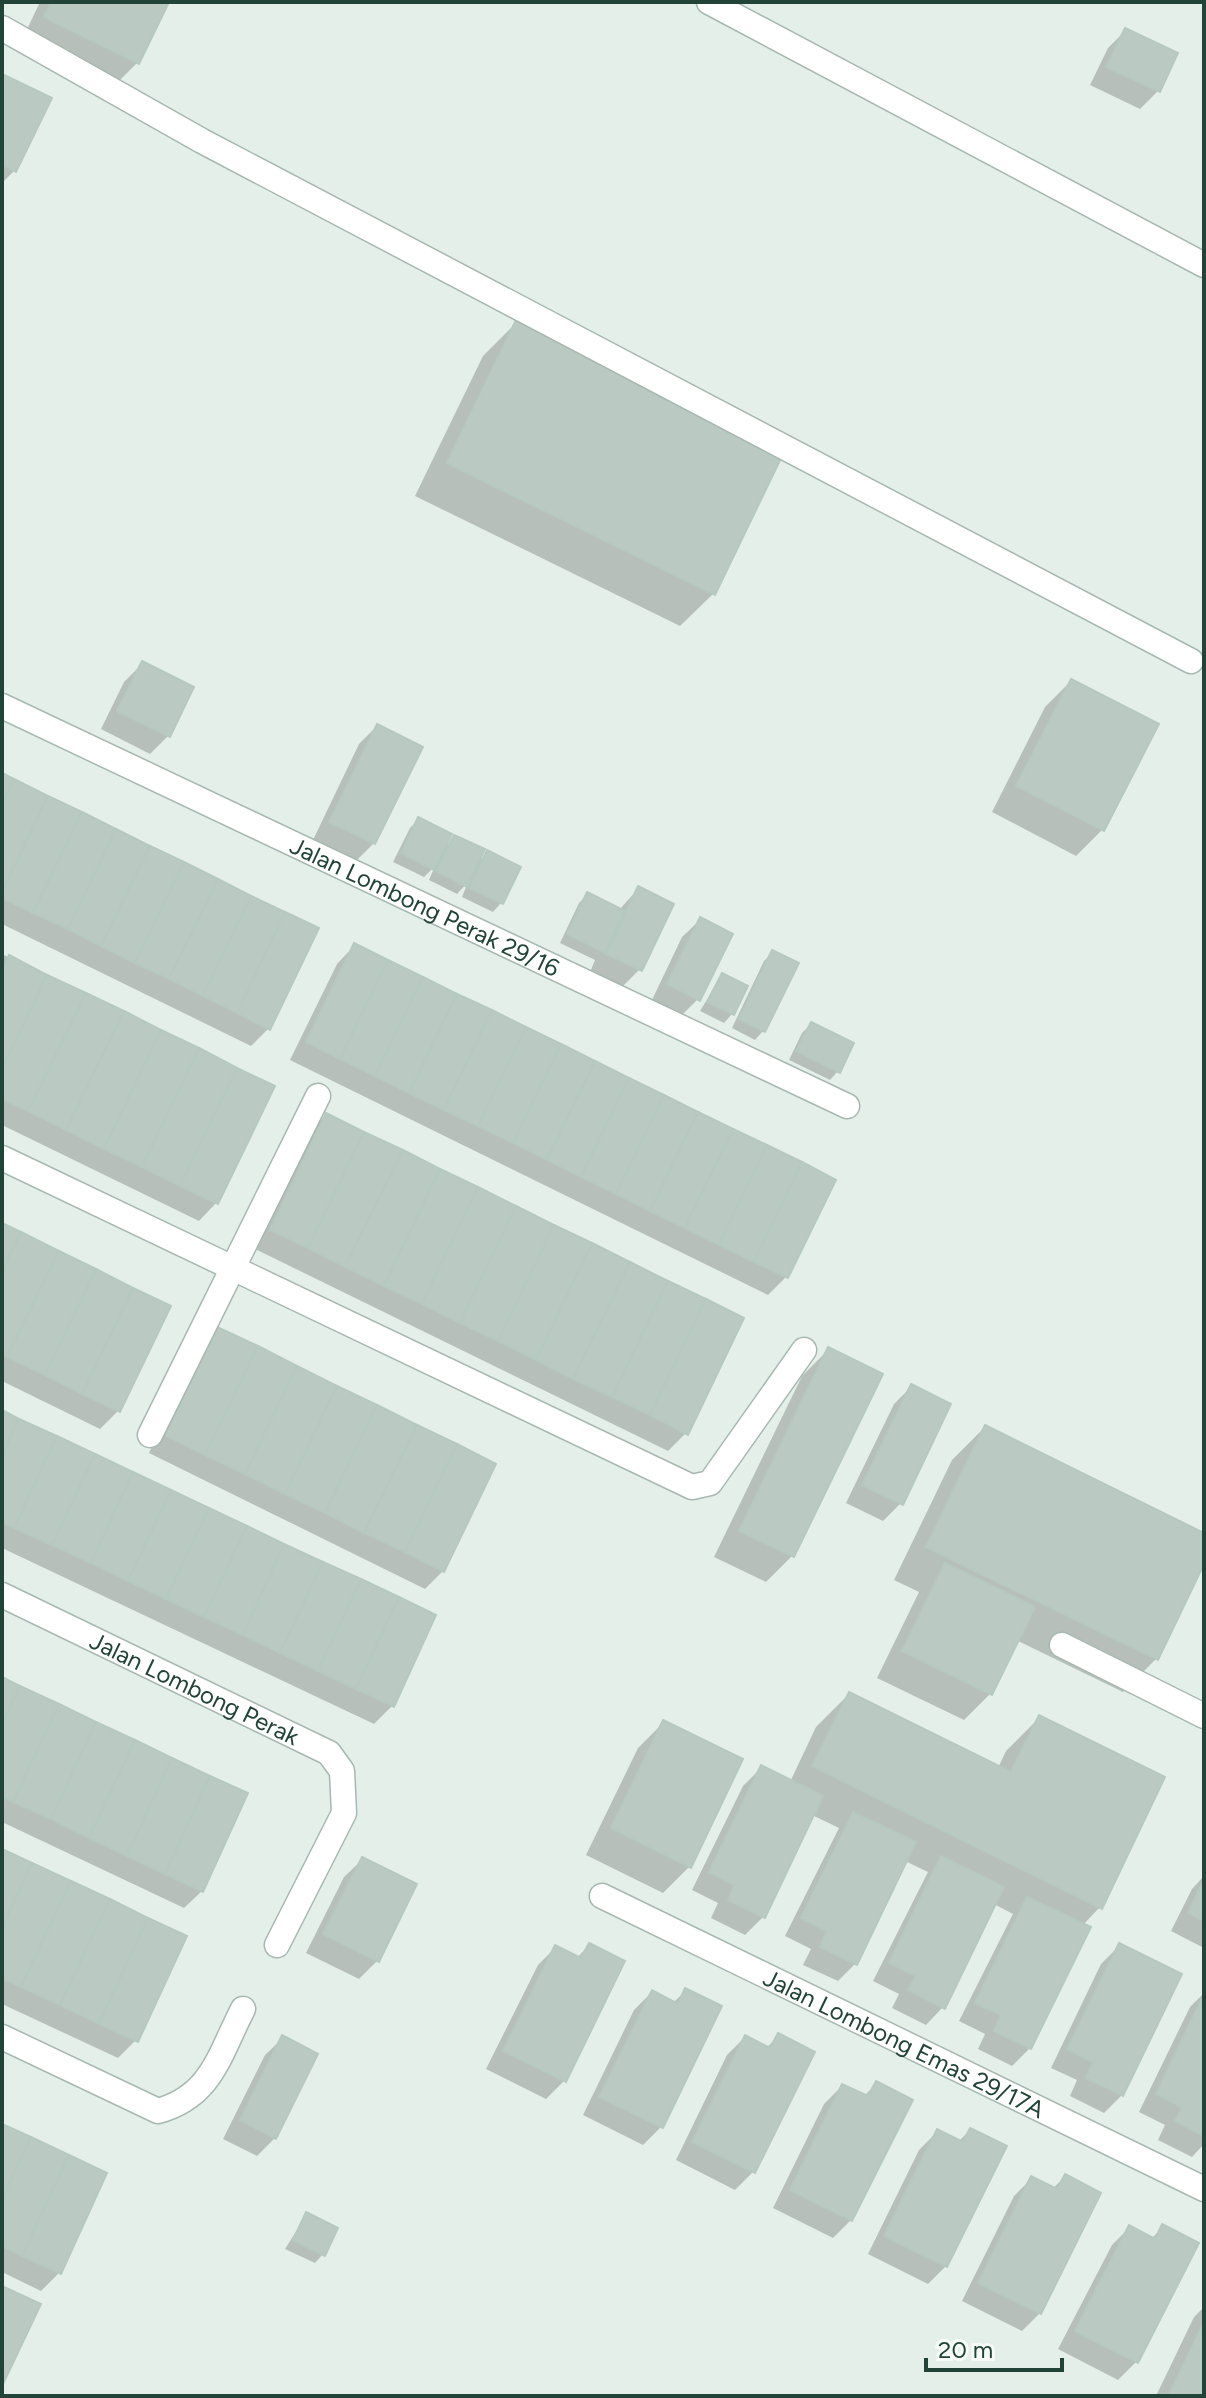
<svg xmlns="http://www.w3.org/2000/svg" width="1206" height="2398" viewBox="0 0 1206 2398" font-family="Figtree,sans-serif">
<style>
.shadow{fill:#0003}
.building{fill:#bacac3;stroke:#b6c9c0;stroke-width:2}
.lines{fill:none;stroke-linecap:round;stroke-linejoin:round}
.minor-casing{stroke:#a7b8b1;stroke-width:27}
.minor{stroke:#fff;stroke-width:24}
.labels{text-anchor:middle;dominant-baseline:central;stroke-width:8;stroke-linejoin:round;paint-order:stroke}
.street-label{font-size:24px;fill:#224338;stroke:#f6fbf8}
</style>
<rect width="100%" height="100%" fill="#e5efea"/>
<g class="shadow">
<polygon points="40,2 166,2 137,63 111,89 20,44"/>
<polygon points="1126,30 1158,91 1140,109 1090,85 1108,48"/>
<polygon points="2,76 14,171 2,183"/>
<polygon points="516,323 713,594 680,626 415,496 483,356"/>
<polygon points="142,664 168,736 150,754 101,729 124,682"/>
<polygon points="1071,681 1102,830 1076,856 992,812 1045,707"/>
<polygon points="377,726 374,843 356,861 313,840 359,744"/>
<polygon points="2,775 269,1028 251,1046 2,924"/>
<polygon points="419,819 443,849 454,838 476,864 488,853 501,903 493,912 462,897 468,882 457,894 429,880 435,866 424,877 393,862 410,828"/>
<polygon points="639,888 640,969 622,987 590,972 595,960 560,943 579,903 587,895 619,910"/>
<polygon points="700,920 698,999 680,1017 651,1002 682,937"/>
<polygon points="354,946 786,1277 768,1295 290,1060 337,964"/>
<polygon points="773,952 763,1031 755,1040 732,1028 764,961"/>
<polygon points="2,954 272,1087 216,1203 199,1221 2,1125"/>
<polygon points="722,975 732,1014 724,1023 700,1011"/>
<polygon points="811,1024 838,1071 830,1080 789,1060 802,1033"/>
<polygon points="326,1115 686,1433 668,1451 253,1248 309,1133"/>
<polygon points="2,1226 118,1411 100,1429 2,1381"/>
<polygon points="218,1329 443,1571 425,1589 149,1453 200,1347"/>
<polygon points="828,1350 880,1375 792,1556 766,1582 714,1557 802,1376"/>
<polygon points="912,1386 901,1503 883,1521 846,1503 894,1404"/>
<polygon points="2,1412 392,1706 374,1724 2,1548"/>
<polygon points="985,1427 1204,1535 1204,1559 1156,1659 1123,1692 1016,1640 990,1694 964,1720 877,1678 919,1592 894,1580 952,1460"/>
<polygon points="2,1679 202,1891 184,1908 2,1822"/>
<polygon points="849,1694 998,1768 1006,1751 1039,1718 1100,1907 1082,1926 1030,2048 1012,2066 978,2049 985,2034 959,2021 1013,1914 994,1904 943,2007 926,2025 892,2008 899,1994 873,1981 928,1872 905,1861 856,1963 838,1981 803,1965 811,1949 785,1936 839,1828 812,1815 763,1917 745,1935 711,1918 718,1903 692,1890 743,1786 761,1768 790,1782 816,1727"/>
<polygon points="664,1722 689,1867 663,1893 586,1855 638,1748"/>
<polygon points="2,1851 136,2040 118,2058 2,2004"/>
<polygon points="362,1860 415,1885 377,1961 359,1979 306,1953 344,1877"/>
<polygon points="1204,1876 1204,1948 1171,1931 1192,1889"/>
<polygon points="589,1945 623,1962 564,2081 546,2099 486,2069 538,1965 556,1947 577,1958"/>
<polygon points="1119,1946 1122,2095 1104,2113 1070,2096 1077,2080 1051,2068 1101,1964"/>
<polygon points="685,1991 720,2007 661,2127 643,2145 583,2115 634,2010 652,1992 673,2003"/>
<polygon points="1204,1993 1204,2144 1192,2157 1158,2140 1165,2125 1139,2112 1190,2007"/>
<polygon points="779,2036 753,2172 735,2190 676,2160 727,2055 745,2037 766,2048"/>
<polygon points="283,2038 275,2138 257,2156 223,2139 265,2055"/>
<polygon points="876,2084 851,2220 833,2238 773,2208 824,2104 842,2086 864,2096"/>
<polygon points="2,2126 59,2273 41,2291 2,2272"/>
<polygon points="970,2130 946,2266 928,2284 868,2254 919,2150 937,2132 958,2142"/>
<polygon points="1065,2177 1040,2313 1022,2331 962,2301 1014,2196 1032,2178 1052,2189"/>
<polygon points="307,2214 323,2254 315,2263 285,2249"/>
<polygon points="1130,2227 1151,2239 1163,2227 1196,2243 1136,2362 1118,2380 1058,2349 1112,2245"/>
<polygon points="1204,2307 1204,2396 1156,2396 1194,2317"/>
</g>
<g class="building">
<polygon points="51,2 169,2 139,64 44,17"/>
<polygon points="1125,28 1178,53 1160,92 1106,67"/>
<polygon points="2,74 52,98 16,172 2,165"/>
<polygon points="516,320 784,452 715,595 447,463"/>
<polygon points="142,661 194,687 170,737 117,711"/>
<polygon points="1071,679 1159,724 1104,831 1016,786"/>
<polygon points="377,724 423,747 375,844 329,822"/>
<polygon points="2,773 14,779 2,805"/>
<polygon points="14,779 48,796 2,892 2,805"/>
<polygon points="48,796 82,812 33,913 2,898 2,892"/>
<polygon points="82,812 116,829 68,929 33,913"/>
<polygon points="418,817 452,834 434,870 401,853"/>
<polygon points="116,829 150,846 101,946 68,929"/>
<polygon points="454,835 485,849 467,887 436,871"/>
<polygon points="150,846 184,862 135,963 101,946"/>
<polygon points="487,850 521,867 503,904 469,888"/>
<polygon points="184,862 218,879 169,979 135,963"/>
<polygon points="218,879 251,896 203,996 169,979"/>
<polygon points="638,886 674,904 642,971 606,954"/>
<polygon points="587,892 625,911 605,953 567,934"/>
<polygon points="251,896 285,912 237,1013 203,996"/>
<polygon points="285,912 319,928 270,1030 237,1013"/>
<polygon points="700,917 733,934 700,1001 667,984"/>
<polygon points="354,943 388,960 340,1059 306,1042"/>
<polygon points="772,950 799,963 765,1032 739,1019"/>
<polygon points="9,955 47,975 2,1069 2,971"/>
<polygon points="388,960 423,977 375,1076 340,1059"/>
<polygon points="722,973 748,986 734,1015 707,1002"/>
<polygon points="47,975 86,993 28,1111 2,1099 2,1069"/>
<polygon points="423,977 457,994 409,1093 375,1076"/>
<polygon points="86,993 124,1011 66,1130 28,1111"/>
<polygon points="457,994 492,1010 444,1110 409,1093"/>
<polygon points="492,1010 526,1027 478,1126 444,1110"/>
<polygon points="124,1011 161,1030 104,1149 66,1130"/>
<polygon points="811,1022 854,1043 840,1073 796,1051"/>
<polygon points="526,1027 561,1044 513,1143 478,1126"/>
<polygon points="161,1030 199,1048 142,1167 104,1149"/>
<polygon points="561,1044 595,1061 547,1160 513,1143"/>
<polygon points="199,1048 237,1068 180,1186 142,1167"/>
<polygon points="595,1061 629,1078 581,1177 547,1160"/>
<polygon points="237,1068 275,1086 218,1204 180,1186"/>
<polygon points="629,1078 664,1095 616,1194 581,1177"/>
<polygon points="664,1095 698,1112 650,1211 616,1194"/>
<polygon points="698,1112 733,1129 685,1228 650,1211"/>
<polygon points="326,1113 364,1132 308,1248 270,1230"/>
<polygon points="733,1129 767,1145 719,1245 685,1228"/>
<polygon points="364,1132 403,1150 345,1267 308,1248"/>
<polygon points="767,1145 802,1162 754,1262 719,1245"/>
<polygon points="403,1150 440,1169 384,1286 345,1267"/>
<polygon points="802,1162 836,1180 788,1278 754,1262"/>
<polygon points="440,1169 478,1187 422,1304 384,1286"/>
<polygon points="478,1187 516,1206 460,1323 422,1304"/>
<polygon points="516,1206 554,1225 498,1341 460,1323"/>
<polygon points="2,1223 21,1232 2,1271"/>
<polygon points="554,1225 592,1243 536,1360 498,1341"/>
<polygon points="21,1232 59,1251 7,1357 2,1354 2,1271"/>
<polygon points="592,1243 630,1262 573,1379 536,1360"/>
<polygon points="59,1251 96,1269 45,1375 7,1357"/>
<polygon points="630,1262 668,1281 612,1397 573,1379"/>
<polygon points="96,1269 133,1288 82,1394 45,1375"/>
<polygon points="668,1281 706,1299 650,1415 612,1397"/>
<polygon points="133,1288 171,1306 120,1412 82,1394"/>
<polygon points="706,1299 744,1318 688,1435 650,1415"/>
<polygon points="217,1327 258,1346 205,1455 165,1435"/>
<polygon points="258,1346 297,1366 245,1474 205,1455"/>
<polygon points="828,1347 883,1374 794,1557 739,1531"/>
<polygon points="297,1366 337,1386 285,1494 245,1474"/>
<polygon points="911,1384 951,1404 903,1505 862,1485"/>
<polygon points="337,1386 377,1405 325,1513 285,1494"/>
<polygon points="377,1405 417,1425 364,1533 325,1513"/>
<polygon points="2,1410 19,1419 2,1455"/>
<polygon points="19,1419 57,1436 14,1528 2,1522 2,1455"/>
<polygon points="417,1425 457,1444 405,1552 364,1533"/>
<polygon points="985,1425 1204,1533 1204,1564 1158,1660 926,1547"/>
<polygon points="57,1436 95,1454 52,1545 14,1528"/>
<polygon points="457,1444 496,1464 444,1572 405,1552"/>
<polygon points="95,1454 133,1472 91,1563 52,1545"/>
<polygon points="133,1472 171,1490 128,1581 91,1563"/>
<polygon points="171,1490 209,1508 166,1599 128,1581"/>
<polygon points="209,1508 247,1526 204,1617 166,1599"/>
<polygon points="247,1526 284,1544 243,1635 204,1617"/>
<polygon points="284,1544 323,1562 280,1653 243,1635"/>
<polygon points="323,1562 361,1579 318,1671 280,1653"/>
<polygon points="945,1563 1035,1607 992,1695 902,1651"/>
<polygon points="361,1579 399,1597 356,1689 318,1671"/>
<polygon points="399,1597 436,1615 394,1707 356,1689"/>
<polygon points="2,1677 20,1686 2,1725"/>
<polygon points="20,1686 59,1704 13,1802 2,1797 2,1725"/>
<polygon points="849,1692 1011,1772 1039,1715 1165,1777 1102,1909 812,1766"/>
<polygon points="59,1704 96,1722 51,1819 13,1802"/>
<polygon points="663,1720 743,1759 691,1868 611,1828"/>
<polygon points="96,1722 135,1740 89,1838 51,1819"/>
<polygon points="135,1740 172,1758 127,1856 89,1838"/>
<polygon points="172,1758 210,1776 165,1874 127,1856"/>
<polygon points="761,1765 823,1796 765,1918 728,1900 735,1885 709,1872"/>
<polygon points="210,1776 248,1793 203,1892 165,1874"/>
<polygon points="853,1812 916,1842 857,1965 820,1947 827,1931 801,1918"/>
<polygon points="2,1849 32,1863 2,1928"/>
<polygon points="941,1856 1004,1887 945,2009 908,1990 916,1976 889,1963"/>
<polygon points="362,1857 417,1884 379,1962 323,1934"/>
<polygon points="32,1863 71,1881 21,1987 2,1978 2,1928"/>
<polygon points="1204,1879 1204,1921 1188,1913"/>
<polygon points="71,1881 110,1899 60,2005 21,1987"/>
<polygon points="1027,1897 1091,1927 1031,2049 994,2031 1001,2015 975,2003"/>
<polygon points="110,1899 148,1918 99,2024 60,2005"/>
<polygon points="148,1918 187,1936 138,2042 99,2024"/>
<polygon points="589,1943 625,1961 566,2082 503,2051 555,1945 581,1958"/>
<polygon points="1119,1943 1182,1974 1123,2096 1086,2078 1093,2062 1067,2049"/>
<polygon points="685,1988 722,2006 663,2128 599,2097 652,1990 678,2004"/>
<polygon points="1204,1994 1204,2136 1175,2121 1182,2107 1156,2094"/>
<polygon points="778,2033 815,2052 755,2173 692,2142 745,2035 770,2048"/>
<polygon points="282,2035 318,2054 276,2139 240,2120"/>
<polygon points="876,2081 913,2100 852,2221 790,2190 842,2084 868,2096"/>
<polygon points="2,2124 31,2137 2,2199"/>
<polygon points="970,2128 1007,2146 947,2267 884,2236 937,2129 963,2142"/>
<polygon points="31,2137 69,2155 22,2256 2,2246 2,2199"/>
<polygon points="69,2155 107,2173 61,2274 22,2256"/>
<polygon points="1065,2174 1101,2193 1041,2314 978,2283 1031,2176 1057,2189"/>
<polygon points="306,2212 338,2228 325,2256 293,2240"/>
<polygon points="1162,2224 1199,2243 1138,2363 1075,2331 1129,2225 1155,2239"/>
<polygon points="2,2286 41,2304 2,2386"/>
<polygon points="1204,2322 1204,2396 1171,2396 1169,2395"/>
</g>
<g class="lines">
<defs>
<g id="minor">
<polyline points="709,2 1204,265"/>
<polyline points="2,28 202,141 1191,661"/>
<path id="s1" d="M2,706L847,1106"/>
<polyline points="2,1158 692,1487 710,1483 804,1350"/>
<polyline points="150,1435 318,1096"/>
<path id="s2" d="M2,1595L329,1753L342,1771L344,1813L277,1945"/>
<polyline points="1062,1645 1204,1716"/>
<path id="s3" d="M602,1896L1204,2189"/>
<path d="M2,2037L158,2111C212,2096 219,2055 243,2009"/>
</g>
</defs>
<use href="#minor" class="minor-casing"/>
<use href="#minor" class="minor"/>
</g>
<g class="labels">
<g class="street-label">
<text stroke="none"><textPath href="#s1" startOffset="468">Jalan Lombong Perak 29/16</textPath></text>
<text stroke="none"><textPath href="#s2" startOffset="214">Jalan Lombong Perak</textPath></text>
<text stroke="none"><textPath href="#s3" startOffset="336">Jalan Lombong Emas 29/17A</textPath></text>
</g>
</g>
<rect width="1206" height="2398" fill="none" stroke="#224338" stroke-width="8"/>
<path d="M926 2358v12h136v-12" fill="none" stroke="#224338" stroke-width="4"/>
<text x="938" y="2358" font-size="24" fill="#224338" stroke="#f6fbf8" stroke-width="6" paint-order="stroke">20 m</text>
</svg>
